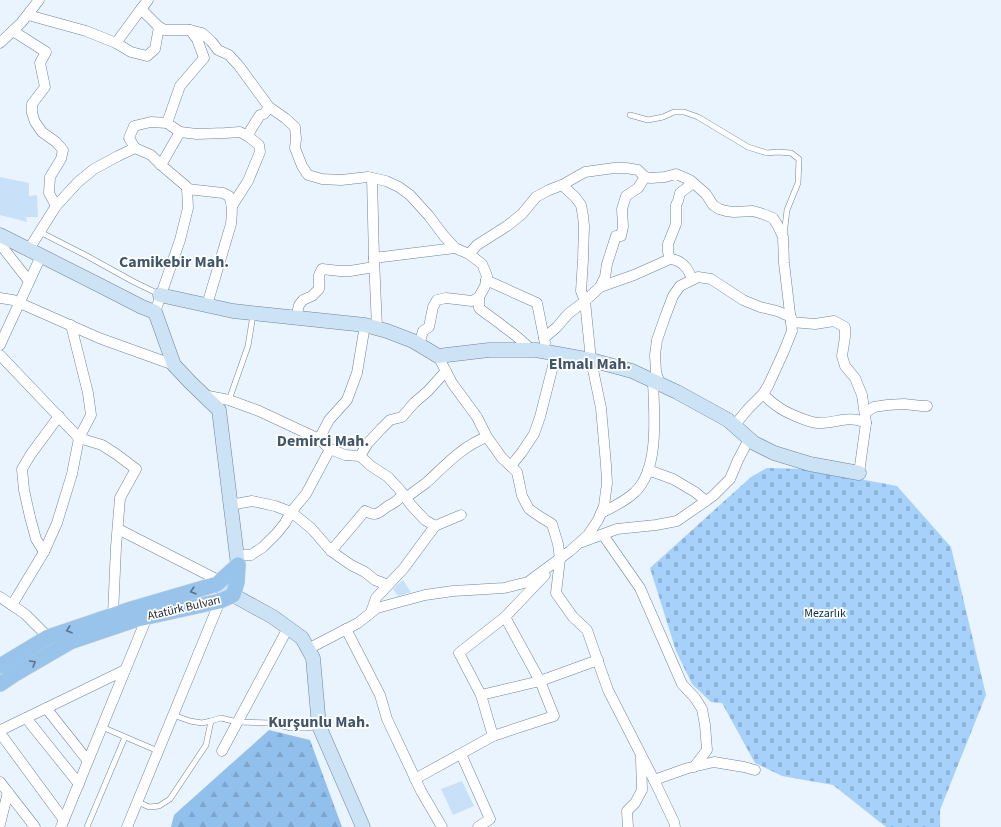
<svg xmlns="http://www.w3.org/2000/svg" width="1001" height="827" viewBox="0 0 1001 827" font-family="'Source Sans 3',sans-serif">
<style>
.forest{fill:url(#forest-firs)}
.cemetery{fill:url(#cemetery-stones)}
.building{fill:#c8e1f9}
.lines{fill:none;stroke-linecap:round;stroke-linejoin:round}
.lane-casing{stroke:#6e859b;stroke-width:6}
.street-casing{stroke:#6e859b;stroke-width:11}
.secondary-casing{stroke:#6e859b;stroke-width:15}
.primary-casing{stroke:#d1d3d5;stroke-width:16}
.lane{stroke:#fff;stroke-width:5}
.street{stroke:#fff;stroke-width:10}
.secondary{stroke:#cce2f5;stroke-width:14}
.primary{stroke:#98c4ec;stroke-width:15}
.oneway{stroke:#58738c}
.labels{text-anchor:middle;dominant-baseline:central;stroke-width:3.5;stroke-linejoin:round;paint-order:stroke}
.street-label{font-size:12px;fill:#19222b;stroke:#fff}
.park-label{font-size:12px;fill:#0b2d4a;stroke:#fff}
.district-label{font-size:16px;font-weight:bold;fill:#41566b;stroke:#fff}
</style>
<defs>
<pattern id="forest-firs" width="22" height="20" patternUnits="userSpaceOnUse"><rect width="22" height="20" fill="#92c0ec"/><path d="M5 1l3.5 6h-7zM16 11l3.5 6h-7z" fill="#7da5cb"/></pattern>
<pattern id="cemetery-stones" width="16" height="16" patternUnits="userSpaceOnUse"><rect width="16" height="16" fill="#a5d1fb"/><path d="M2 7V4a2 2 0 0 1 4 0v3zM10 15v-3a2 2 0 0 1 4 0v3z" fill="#8db3d7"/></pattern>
</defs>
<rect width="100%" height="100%" fill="#eaf4fe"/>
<polygon class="forest" points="269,730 310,740 342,827 171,827 174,815"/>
<polygon class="cemetery" points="767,468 806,469 897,486 951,547 986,695 940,810 940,827 886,827 833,785 782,776 755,763 722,703 711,702 692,684 676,651 650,568 751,477"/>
<g class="building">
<polygon points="0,177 29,183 29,196 37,195 38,217 26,217 27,222 0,215"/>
<polygon points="403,580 411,592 398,596 393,589 398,584"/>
<polygon points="462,781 474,806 453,815 441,789"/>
</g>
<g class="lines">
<defs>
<g id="lane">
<polyline points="630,115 648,120 663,117 674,112 684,112 698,117 748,147 767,153 778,152 791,153 799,159 798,183 787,210 784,235"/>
<polyline points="40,232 87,256 134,282 159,294"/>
<polyline points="229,400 248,346 253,315"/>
<polyline points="173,715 190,721 202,723 211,721 221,718 237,722 271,723 291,728 307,728 319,726"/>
<polyline points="102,727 158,751"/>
<polyline points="138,802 149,807 159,806 170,799 206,745 211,721"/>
<polyline points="87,827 125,737"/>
</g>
<g id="street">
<polyline points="148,0 141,9 159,27 165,30 190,30 197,39 204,58 180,86 167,123 180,132 161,165 187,187 188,208 180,240 155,312"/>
<polyline points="28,15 86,31 116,43 141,9"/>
<polyline points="190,30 202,33 211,41 218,50 229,55 239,66 269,107 285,118 295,127 296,139 295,148 302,166 308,175 322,179 341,180 368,177 386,181 399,187 410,195 429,216 444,236 455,248 469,254 482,264 487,276 485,286 479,297 472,301 446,298 437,300 433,307 429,327 423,331 419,345"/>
<polyline points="13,31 46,52 40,63 45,87 32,104 32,113 35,122 42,132 56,142 63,150 61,159 50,177 49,193 56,206"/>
<polyline points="0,43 21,23 39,0"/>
<polyline points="116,43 131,52 147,56 155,49 159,27"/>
<polyline points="180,132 197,134 225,133 240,132 249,137"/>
<polyline points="135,148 129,138 134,126 151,122 167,123"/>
<polyline points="372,178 374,258 377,328"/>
<path d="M187,189L223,193L229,196C233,205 232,214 231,224L207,305"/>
<polyline points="232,206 248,181 260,152 259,145 249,137 250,131 260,115 264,114 269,107"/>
<polyline points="0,244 29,281"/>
<polyline points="29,249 56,206 78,182 94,169 118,156 135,148 151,155 161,165"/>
<polyline points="469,254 477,245 507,226 522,214 536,197 549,190 562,185 585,172 614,168 626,168 638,170 645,177 651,178 665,177 676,174 690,180 706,194 713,205 719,209 726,211 734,212 753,211 763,214 773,218 778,226 783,237 784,263 791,322 792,331 784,351 768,386 763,394 748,409 738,421 735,427"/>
<polyline points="374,258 455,248"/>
<polyline points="670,259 668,252 668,244 676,224 676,205 678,201 680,193 693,183"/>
<polyline points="486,280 537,303 545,343"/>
<path d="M600,287L634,275L670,259C682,260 689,269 692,280"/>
<path d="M479,297V308C487,315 496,320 504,327C514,334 523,341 531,350"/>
<polyline points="0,298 13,300 99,338 174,365"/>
<polyline points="296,318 299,305 303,300 312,296 319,289 319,275 322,269 340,271 350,271 374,267"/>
<polyline points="791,322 815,324 834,321 845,327 845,337 842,356 845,366 855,378 862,395 866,423"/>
<polyline points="544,338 557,327 568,314 585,301 600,287 605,277 607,264 616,236 621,236 623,227 622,209 626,196 638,188 645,177"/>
<polyline points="0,345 41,256"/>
<polyline points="0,355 79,438 102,445 116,454 136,469 120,498 116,547 113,615"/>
<polyline points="438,356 452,383 477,417 487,437 502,458 517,472 522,496 529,509 539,516 552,524 558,544 560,559 556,593 573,617 587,630 608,690 654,780 674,822 675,827"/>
<polyline points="660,384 656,372 655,355 657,340 665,317 673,296 680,286 698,277 711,279 743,300 760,307 777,311 791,317"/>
<path d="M763,394C767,398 772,403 777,406C784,412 808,422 817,423C836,424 847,414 866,423L859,473"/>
<polyline points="203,395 229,400 259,411 319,439 330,449 306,494 291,512 285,523 277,533 263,547 251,555 237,555"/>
<polyline points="865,413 874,407 887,405 904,404 922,406 927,406"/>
<polyline points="319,439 329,420 347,400 357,373 365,325"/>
<polyline points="330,449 345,455 360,456 371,466 388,477 400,490 411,505 425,520 435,526"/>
<polyline points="360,456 368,443 381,429 390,420 402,417 414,403 428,391 446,371"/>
<polyline points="511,466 522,452 534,434 540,417 556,354"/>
<polyline points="648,470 673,479 695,492 706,501"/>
<path d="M406,498C412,493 419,488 426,483C445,466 462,446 487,437"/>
<polyline points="230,505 252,501 275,506 291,512 311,528 331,551 351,565 365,572 375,580 388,585"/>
<path d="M601,513C613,507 626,501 635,492C660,469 654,412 653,381"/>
<polyline points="118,529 220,581"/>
<polyline points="603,535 640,588 682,684 695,698 702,709 705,725 707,750 694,767"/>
<polyline points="582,542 617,529 656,525 677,521 713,496 730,479 738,460 749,439"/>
<path d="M331,551L365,511C377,517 378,513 388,506C396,502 397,501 403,494"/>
<polyline points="44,552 36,539 30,517 24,490 22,469 31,454 59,416"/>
<polyline points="0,597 25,614 48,637"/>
<polyline points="12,605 44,552 57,523 72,474 79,438 91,415 88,393 71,325"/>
<polyline points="371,612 376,598 404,568 435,526 461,515"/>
<polyline points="346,629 380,695 387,719 421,791 442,827"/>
<polyline points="308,649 358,623 377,608 425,595 453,591 504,588 528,582 570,551 588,535 598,520 604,506 607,483 606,465 601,408 591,360 585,301 581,291 583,260 584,226 583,216 581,205 575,197 562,185"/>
<polyline points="481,695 540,681 598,660"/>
<polyline points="46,708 88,761"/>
<polyline points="26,718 79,784"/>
<polyline points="0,732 3,729 125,670"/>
<polyline points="0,733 64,820"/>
<polyline points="493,736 554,716 540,681 505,617"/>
<polyline points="222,751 288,628"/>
<polyline points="461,754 490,819 478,827"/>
<polyline points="415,779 493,736 481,695 459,653 505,617 545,575"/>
<polyline points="654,780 688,768 714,762 744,767 755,770"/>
<polyline points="0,782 35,827"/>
<polyline points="0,824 8,792"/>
<polyline points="61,827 147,617 146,614"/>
<polyline points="127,827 220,601"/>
<polyline points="628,827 627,811 635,803 642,790 641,758"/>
</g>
<g id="secondary">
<polyline points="0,235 103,287 142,307 155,312 174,365 190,382 219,410 238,565"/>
<polyline points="160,295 233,311 365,325 387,331 413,341 438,356 489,350 536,350 591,360 632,371 677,392 728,420 754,443 774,453 810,464 859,473"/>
<polyline points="217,584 233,595 273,617 302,638 313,658 319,726 363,827"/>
</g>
<g id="primary">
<polyline points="0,666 48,637 128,610 217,584 238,565"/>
<polyline points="0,684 15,674 70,642 138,619 220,601 233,595 237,582 238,565"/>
</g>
</defs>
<use href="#lane" class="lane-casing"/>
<use href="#street" class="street-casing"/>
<use href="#secondary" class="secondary-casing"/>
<use href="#primary" class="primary-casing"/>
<use href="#lane" class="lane"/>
<use href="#street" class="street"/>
<use href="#secondary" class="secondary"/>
<use href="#primary" class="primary"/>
</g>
<defs><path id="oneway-chevron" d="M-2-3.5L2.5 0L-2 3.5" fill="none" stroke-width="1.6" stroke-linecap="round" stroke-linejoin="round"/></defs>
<g class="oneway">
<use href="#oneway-chevron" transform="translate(193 591) rotate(164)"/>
<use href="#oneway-chevron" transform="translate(69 630) rotate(161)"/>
<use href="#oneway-chevron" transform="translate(33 663) rotate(-30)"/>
</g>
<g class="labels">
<g class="street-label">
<text transform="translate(184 608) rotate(-13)">Atatürk Bulvarı</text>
</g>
<g class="park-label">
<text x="825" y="613">Mezarlık</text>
</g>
<g class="district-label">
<text x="174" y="262">Camikebir Mah.</text>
<text x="590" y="364">Elmalı Mah.</text>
<text x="323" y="441">Demirci Mah.</text>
<text x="319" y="722">Kurşunlu Mah.</text>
</g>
</g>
</svg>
